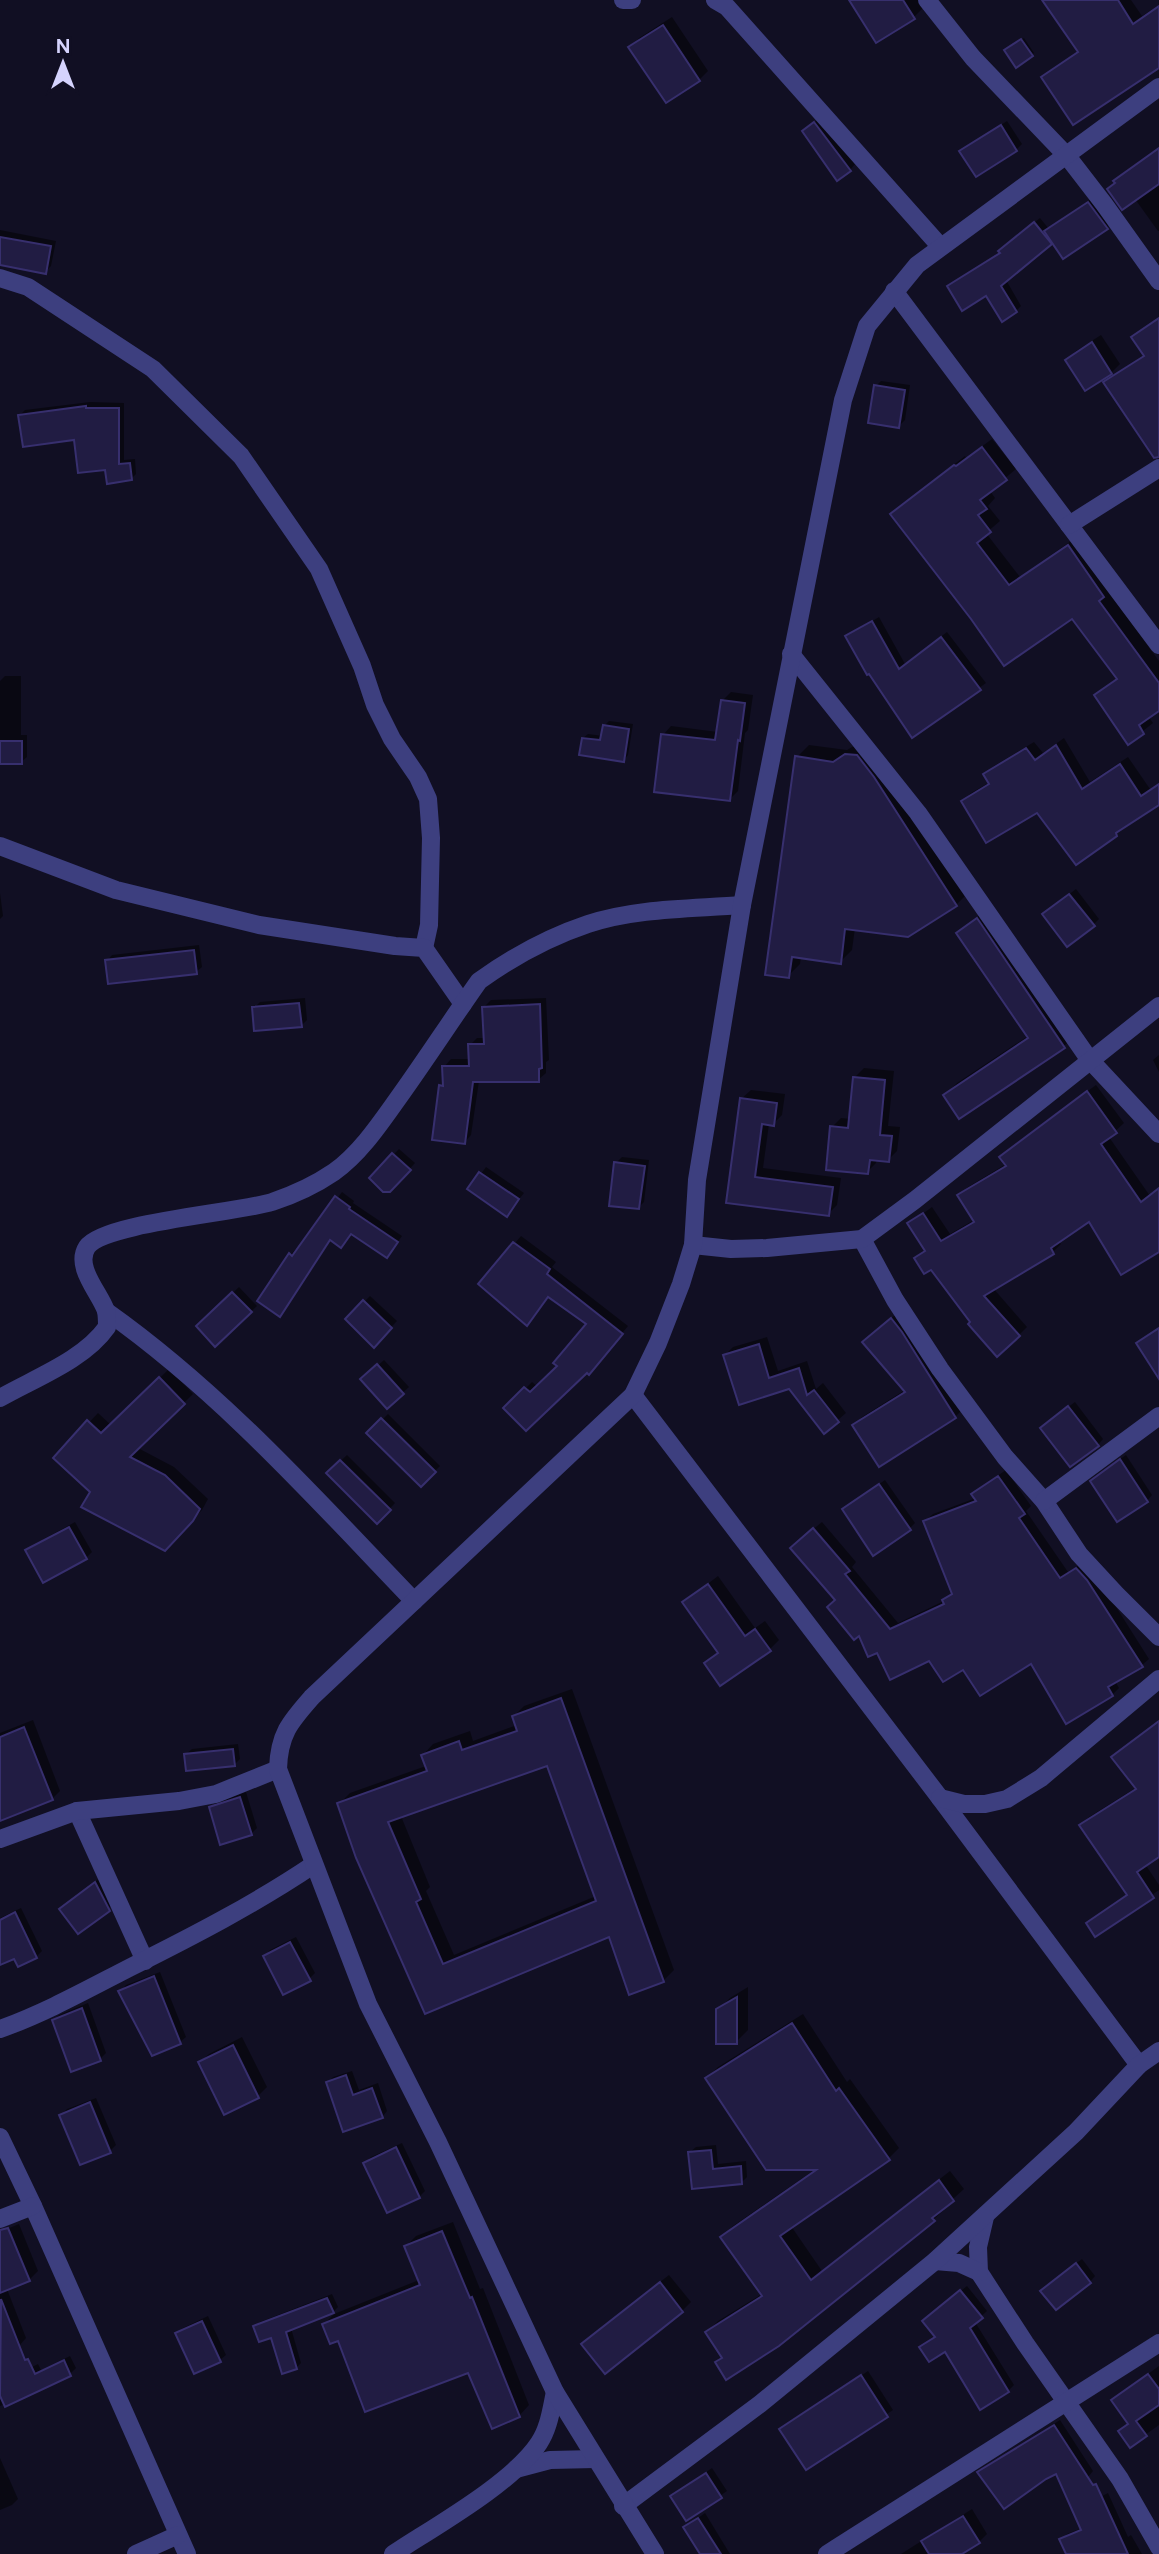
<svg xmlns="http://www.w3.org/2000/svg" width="1159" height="2554" viewBox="0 0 1159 2554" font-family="Figtree,sans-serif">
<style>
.shadow{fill:#0007;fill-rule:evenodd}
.building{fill:#211c43;stroke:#372f6e;stroke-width:2;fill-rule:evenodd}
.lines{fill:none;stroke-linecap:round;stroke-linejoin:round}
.minor{stroke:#3d3f7f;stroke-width:18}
</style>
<rect width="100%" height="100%" fill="#110f23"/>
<g class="shadow">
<polygon points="851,0 918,0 923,8 914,17"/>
<polygon points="1043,0 1131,0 1142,16 1159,5 1159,65 1044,77 1079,50"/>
<polygon points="672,17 708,71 699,80 631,47 639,38"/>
<polygon points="1024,38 1034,53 1032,55 1009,48"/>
<polygon points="821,118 855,164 850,170 809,126"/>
<polygon points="1007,121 1022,144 1016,150 962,151"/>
<polygon points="1159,147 1159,231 1158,231 1135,199 1109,189 1124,172"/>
<polygon points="1094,197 1112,222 1107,228 1053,242 1006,280 1021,306 1016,311 987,294 949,286 1001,252 1005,246 1040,218 1049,229"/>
<polygon points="0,230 56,241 51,266 45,272 0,263"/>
<polygon points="1159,317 1159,444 1105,382 1113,375 1145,354 1134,338"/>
<polygon points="1101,335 1120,364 1111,373 1067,360 1076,351"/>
<polygon points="881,381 910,385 905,420 899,426 876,386"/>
<polygon points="90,402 124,403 124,460 135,459 136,474 131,479 106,468 75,438 20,415 25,410"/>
<polygon points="992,439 1016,469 990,491 995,498 988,506 1000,521 986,533 1020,577 1078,536 1108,591 1159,661 1159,709 1148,716 1153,723 1129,742 1096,695 1118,677 1073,616 1004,663 902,505 965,456 966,458"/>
<polygon points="879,617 905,664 947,632 986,683 913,735 847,637"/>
<polygon points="5,676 21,676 21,735 27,735 27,757 21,762 0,762 0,681"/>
<polygon points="731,692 753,695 748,730 745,733 738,791 730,799 663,735 671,726 718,732 722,701"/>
<polygon points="609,721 633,724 628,755 624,760 583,738 588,734 603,736 604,726"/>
<polygon points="1064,738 1090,782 1128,757 1150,789 1159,783 1159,803 1116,834 1038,811 963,801 971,793 990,782 985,774 994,766 1034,742 1043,753"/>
<polygon points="859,743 968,893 956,905 908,935 855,928 852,950 840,962 801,957 800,964 788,976 797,757 809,745 847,750"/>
<polygon points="1076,889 1099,919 1093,925 1050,909"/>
<polygon points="0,893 3,916 0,919"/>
<polygon points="990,908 1075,1035 1063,1047 945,1095 957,1083 1028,1036 959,933 971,921"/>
<polygon points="199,945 202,967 196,972 107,961 112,955"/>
<polygon points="305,998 307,1020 301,1026 254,1008 260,1002"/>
<polygon points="546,998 549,1060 546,1062 546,1073 538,1080 479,1081 471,1135 464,1143 441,1086 445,1082 444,1067 451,1059 471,1059 470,1045 477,1038 485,1038 484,1007 491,1000"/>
<polygon points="1159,1055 1159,1072 1153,1060"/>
<polygon points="864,1068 894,1071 888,1126 900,1127 897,1151 888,1160 877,1159 876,1163 867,1172 832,1127 841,1118 851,1119 855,1077"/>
<polygon points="1096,1085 1124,1123 1109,1137 1150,1196 1159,1188 1159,1250 1089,1220 1059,1241 1061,1244 1053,1252 993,1288 1027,1327 1019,1335 972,1322 931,1267 916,1258 925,1249 909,1224 932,1207 950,1234 974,1220 960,1195 968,1187 1006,1164 1001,1157 1009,1149"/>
<polygon points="751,1090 785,1094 782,1115 773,1124 769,1124 763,1168 841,1178 837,1205 828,1214 728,1201 741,1099"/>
<polygon points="399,1149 415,1163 390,1190 371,1178"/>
<polygon points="622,1157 649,1160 644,1202 638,1208 616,1163"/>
<polygon points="486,1167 524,1193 507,1214 470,1189"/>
<polygon points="342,1192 354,1201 353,1203 402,1236 392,1250 352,1232 331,1239 280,1315 290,1255 296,1249 298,1250"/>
<polygon points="521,1236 556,1262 552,1267 628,1326 595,1366 506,1408 532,1382 538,1387 560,1365 588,1324 549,1296 527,1324 480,1284"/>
<polygon points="239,1287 257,1306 215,1344 198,1326"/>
<polygon points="370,1296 397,1321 374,1345 347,1319"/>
<polygon points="899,1312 963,1409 955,1417 854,1425 862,1417 905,1390 872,1334"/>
<polygon points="767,1337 778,1371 807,1361 816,1389 823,1383 846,1413 824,1432 789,1387 740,1402 725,1355 733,1347"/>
<polygon points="384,1360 409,1387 387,1407 362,1380"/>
<polygon points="169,1369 193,1394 138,1448 174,1467 208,1499 202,1510 164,1549 92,1492 55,1458 98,1413 111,1425"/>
<polygon points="1075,1402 1103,1439 1098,1445 1048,1422"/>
<polygon points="388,1414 440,1466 421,1485 369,1433"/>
<polygon points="347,1455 395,1503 377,1522 328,1473"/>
<polygon points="1126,1455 1152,1495 1147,1501 1098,1475"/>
<polygon points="1006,1470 1031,1506 1026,1511 1068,1572 1084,1562 1094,1572 1149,1659 1141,1666 1115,1681 1119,1688 1112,1695 1031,1662 963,1667 878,1650 859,1633 799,1541 822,1522 856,1562 852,1567 898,1623 944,1601 953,1592 925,1521 933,1514 976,1498 974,1495 981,1487"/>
<polygon points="885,1480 915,1523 909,1529 844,1509"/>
<polygon points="75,1522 92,1552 86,1558 27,1551 33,1545"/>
<polygon points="718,1576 755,1628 765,1621 779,1640 770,1649 706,1664 719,1651 684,1602"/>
<path d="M572,1689L674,1970L663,1981L610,1935L426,2011L339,1804L350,1793L426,1766L423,1755L433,1744L470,1731L473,1741L517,1725L514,1716L524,1706ZM548,1763L596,1896L454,1955L426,1891L430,1887L401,1816Z"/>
<polygon points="33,1720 60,1791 52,1799 0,1819 0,1733"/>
<polygon points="1159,1721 1159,1855 1145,1864 1159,1885 1159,1890 1096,1934 1088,1923 1129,1894 1081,1825 1089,1817 1137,1787 1114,1757"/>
<polygon points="238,1744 240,1759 234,1765 186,1754 192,1749"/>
<polygon points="246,1792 257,1828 251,1834 211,1807 216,1802"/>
<polygon points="101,1877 114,1903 108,1909 61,1909"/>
<polygon points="21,1908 42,1951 36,1957 0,1959 0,1918"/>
<polygon points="296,1937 315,1973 309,1979 265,1956 270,1950"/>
<polygon points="160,1972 186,2037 180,2042 121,1991 126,1985"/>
<polygon points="748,1987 748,2030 736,2042 718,2010 730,1998"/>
<polygon points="88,2003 106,2053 100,2059 72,2070 54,2020 59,2015"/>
<polygon points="803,2014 847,2082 850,2079 899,2148 889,2158 791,2226 822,2271 950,2171 964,2189 943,2208 944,2210 933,2220 717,2363 723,2357 707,2332 718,2321 762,2294 723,2237 733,2226 817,2168 707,2078 718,2067"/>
<polygon points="242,2037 267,2087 258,2096 200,2062 209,2054"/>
<polygon points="352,2071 359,2090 378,2083 387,2111 382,2117 328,2083 333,2077"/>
<polygon points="96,2098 116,2145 110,2151 61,2115 67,2109"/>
<polygon points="402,2143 425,2191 419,2197 365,2163 371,2157"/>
<polygon points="716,2145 718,2164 746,2161 747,2177 742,2182 693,2187 690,2152 696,2147"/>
<polygon points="453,2222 480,2289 483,2288 529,2405 519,2416 469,2371 339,2339 324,2324 334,2314 419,2280 406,2246 416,2236"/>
<polygon points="19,2224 38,2271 29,2280 0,2260 0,2232"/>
<polygon points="1082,2259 1095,2276 1090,2282 1048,2285"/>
<polygon points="669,2275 691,2302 682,2311 592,2335"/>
<polygon points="967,2286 987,2311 975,2322 1014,2385 1008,2391 946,2350 921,2347 936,2336 930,2316"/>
<polygon points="7,2289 26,2338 19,2346 0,2352 0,2292"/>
<polygon points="332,2294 338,2307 333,2312 291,2328 301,2363 296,2368 272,2336 255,2326 260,2322"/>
<polygon points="208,2316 226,2355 220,2360 177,2333 183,2328"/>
<polygon points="70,2356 76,2368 70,2374 0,2406 0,2383 38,2364 41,2370"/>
<polygon points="1159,2366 1159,2425 1131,2445 1130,2423 1119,2395"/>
<polygon points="868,2371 893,2410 807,2467 782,2429"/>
<polygon points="1060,2420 1093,2471 1088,2477 1057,2472 980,2472"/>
<polygon points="0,2458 18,2499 12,2505 0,2510"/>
<polygon points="712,2468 727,2491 687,2519 672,2496"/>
<polygon points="1108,2493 1128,2537 1131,2535 1142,2554 1068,2554 1062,2540 1067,2534 1082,2528 1081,2507"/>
<polygon points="972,2509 987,2534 979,2542 959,2554 901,2554"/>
<polygon points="705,2513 730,2554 702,2554 686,2527"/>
</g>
<g class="building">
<polygon points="849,0 903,0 915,19 876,43"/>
<polygon points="1042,0 1118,0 1133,24 1159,6 1159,68 1073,125 1041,77 1078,52"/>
<polygon points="663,25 700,81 666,103 628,47"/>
<polygon points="1021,39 1033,56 1016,68 1004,50"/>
<polygon points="814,122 851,171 837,181 802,131"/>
<polygon points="1001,125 1017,151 976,177 959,151"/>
<polygon points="1159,148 1159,184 1122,210 1107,189 1115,183 1113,181"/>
<polygon points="1088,202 1108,229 1063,259 1044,231"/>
<polygon points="1034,222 1052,244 1001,286 1017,312 1002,322 986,296 962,311 947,286 1000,253 998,251"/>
<polygon points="0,237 51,246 46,274 0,265"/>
<polygon points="1159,318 1159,457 1154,458 1103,382 1144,356 1131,337"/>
<polygon points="1092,342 1112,374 1085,391 1065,360"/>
<polygon points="874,385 905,390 899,428 868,423"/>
<polygon points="86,406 86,408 119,408 119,464 130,463 132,480 107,484 105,470 78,473 74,440 23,447 18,415"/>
<polygon points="982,447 1007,480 980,500 987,509 978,515 991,532 977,543 1009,585 1068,545 1104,597 1099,601 1159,683 1159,711 1139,725 1144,734 1128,745 1094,695 1117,679 1072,619 1004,666 971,619 890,514 954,465 956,466"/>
<polygon points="872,621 899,669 941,637 981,690 912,738 869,674 867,675 845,636"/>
<polygon points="721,700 745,703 740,741 738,740 730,801 654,792 661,734 715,740"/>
<polygon points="603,725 629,729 624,762 579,755 582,738 600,740"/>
<rect x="0" y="741" width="22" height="23"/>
<polygon points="1056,745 1082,789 1120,764 1141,796 1159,784 1159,805 1116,833 1117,836 1076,865 1037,813 986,843 961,801 989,784 983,774 1026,748 1035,760"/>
<polygon points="845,754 857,755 874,777 957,906 908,937 845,929 841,964 792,957 789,978 765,975 795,756 833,762"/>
<polygon points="1069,894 1095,926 1067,947 1042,914"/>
<polygon points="977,918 1065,1048 959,1119 943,1095 1028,1038 956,933"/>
<polygon points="194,950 197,974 108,984 105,960"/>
<polygon points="299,1003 302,1027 254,1031 252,1007"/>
<polygon points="540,1004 542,1068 539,1069 539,1082 473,1082 465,1144 432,1140 439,1085 443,1086 442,1066 469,1066 468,1044 484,1044 482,1007"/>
<polygon points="853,1077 885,1080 880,1135 892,1136 889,1162 870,1160 868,1174 826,1170 830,1126 848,1128"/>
<polygon points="1087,1091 1117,1133 1101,1144 1141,1202 1159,1188 1159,1252 1121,1275 1089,1222 1051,1248 1054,1254 984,1296 1020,1336 997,1357 968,1324 970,1322 931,1270 924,1274 914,1258 925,1251 907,1223 923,1213 941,1241 974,1222 957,1195 1006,1166 999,1157"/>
<polygon points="740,1098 777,1103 774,1126 762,1124 755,1177 833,1187 829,1216 726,1203"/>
<polygon points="392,1153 411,1170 390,1192 383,1192 369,1178"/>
<polygon points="614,1162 645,1166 639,1209 609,1206"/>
<polygon points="479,1172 519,1199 507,1217 467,1189"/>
<polygon points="335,1196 350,1207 349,1209 398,1242 387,1258 351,1234 341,1248 330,1240 280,1317 257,1301 289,1253 292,1256"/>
<polygon points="513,1242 550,1269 547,1274 623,1334 589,1375 587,1373 526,1431 503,1408 524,1387 530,1392 557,1366 553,1363 586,1324 548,1297 527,1326 478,1284"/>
<polygon points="232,1292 252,1312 215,1347 196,1326"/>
<polygon points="363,1300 392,1328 374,1348 345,1319"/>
<polygon points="891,1318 902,1332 956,1418 879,1467 852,1425 905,1392 862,1342"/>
<polygon points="1159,1328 1159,1379 1136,1343"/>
<polygon points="759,1344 769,1378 799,1368 807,1395 814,1390 839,1422 824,1434 789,1389 739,1405 723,1355"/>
<polygon points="377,1364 404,1394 387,1409 360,1379"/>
<polygon points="159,1377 185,1404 130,1457 165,1475 200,1509 193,1521 165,1551 81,1507 90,1492 53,1458 87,1420 101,1433"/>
<polygon points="1068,1406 1099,1446 1070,1467 1040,1428"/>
<polygon points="381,1418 436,1472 421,1487 366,1433"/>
<polygon points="1120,1459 1148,1502 1117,1522 1090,1481"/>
<polygon points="340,1460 391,1510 377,1524 326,1473"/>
<polygon points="998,1476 1025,1514 1019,1518 1060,1578 1076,1568 1087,1580 1143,1667 1108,1687 1113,1696 1066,1724 1031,1664 980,1696 963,1670 943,1682 929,1661 890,1680 877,1653 868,1657 859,1636 854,1640 827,1607 835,1600 790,1548 813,1528 850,1571 845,1574 890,1629 944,1604 942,1600 952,1594 923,1521 976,1501 971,1494"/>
<polygon points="879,1484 911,1530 873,1556 842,1509"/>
<polygon points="69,1527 87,1559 43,1583 25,1550"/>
<polygon points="708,1584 745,1636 755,1629 771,1651 720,1686 704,1663 718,1653 682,1602"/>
<path d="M561,1698L664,1982L629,1995L609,1937L425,2014L356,1858L337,1803L427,1771L421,1755L459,1741L462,1750L517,1731L512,1716ZM547,1766L596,1901L443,1964L416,1902L421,1899L388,1822Z"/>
<polygon points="1159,1721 1159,1857 1137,1872 1154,1898 1095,1937 1086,1923 1127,1895 1079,1825 1136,1789 1111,1757"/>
<polygon points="24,1727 53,1800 0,1821 0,1737"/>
<polygon points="233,1749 235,1766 186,1771 184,1754"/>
<polygon points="240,1797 252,1835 220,1845 209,1807"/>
<polygon points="95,1882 110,1911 78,1934 59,1909"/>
<polygon points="15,1912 37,1958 18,1967 14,1959 0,1965 0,1920"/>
<polygon points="290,1942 311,1981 283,1995 263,1956"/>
<polygon points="154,1976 181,2044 152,2056 118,1991"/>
<polygon points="737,1997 737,2044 716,2044 716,2009"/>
<polygon points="82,2008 101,2061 71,2072 52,2020"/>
<polygon points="792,2023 836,2091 839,2088 890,2160 780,2236 811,2280 939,2180 954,2201 932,2218 935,2221 779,2346 726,2380 715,2362 722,2358 705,2332 762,2296 720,2237 816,2170 766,2170 705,2078"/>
<polygon points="233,2045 259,2098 224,2115 198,2062"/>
<polygon points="346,2075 353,2095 372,2088 383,2118 343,2132 326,2082"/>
<polygon points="90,2102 111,2153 80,2165 59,2115"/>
<polygon points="396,2147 420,2198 387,2213 363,2163"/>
<polygon points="711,2150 713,2169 741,2166 742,2184 692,2189 688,2152"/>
<polygon points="8,2228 30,2281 0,2293 0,2230"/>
<polygon points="442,2231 470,2298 472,2297 520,2417 492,2429 468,2373 365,2412 338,2341 330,2344 322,2324 420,2285 404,2246"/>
<polygon points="1076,2263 1091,2283 1056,2310 1040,2291"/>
<polygon points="660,2282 683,2312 605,2374 581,2344"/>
<polygon points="960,2290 983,2318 970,2328 1009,2392 980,2410 945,2352 929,2362 919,2347 935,2337 922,2321"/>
<polygon points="327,2298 334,2313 286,2332 297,2369 282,2374 271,2338 259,2342 253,2326"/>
<polygon points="1,2299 25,2360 28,2359 35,2374 64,2360 71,2376 5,2407 0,2396"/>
<polygon points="202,2321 221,2362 194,2374 175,2333"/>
<polygon points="1148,2374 1159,2389 1159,2405 1136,2421 1147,2436 1130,2448 1118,2431 1128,2424 1111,2400"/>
<polygon points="861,2375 888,2417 806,2470 779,2429"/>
<polygon points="1054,2425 1093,2485 1096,2484 1128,2554 1066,2554 1059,2539 1081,2530 1056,2474 1046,2479 1004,2509 977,2472"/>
<polygon points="706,2473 722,2498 686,2521 670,2496"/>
<polygon points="963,2516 980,2543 962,2554 929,2554 921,2541"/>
<polygon points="698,2518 721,2554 700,2554 683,2527"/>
</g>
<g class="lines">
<g class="minor">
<polyline points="623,0 632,0"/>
<polyline points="715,0 727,7 940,246"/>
<polyline points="927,0 973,58 1067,156 1104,204 1159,281"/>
<polyline points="0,278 28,287 153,369 241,456 319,569 362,666 375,705 392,739 418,777 428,799 431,838 429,925 424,948"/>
<polyline points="894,291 1159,645"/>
<polyline points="1069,525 1159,468"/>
<polyline points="791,654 918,813 1089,1059 1159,1134"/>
<polyline points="0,846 116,890 259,925 395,946 424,948 463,1004"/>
<polyline points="862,1239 895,1300 940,1369 1005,1457 1044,1501 1079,1554 1116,1594 1159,1637"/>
<polyline points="693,1245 731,1249 767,1248 862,1239 915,1200 1159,1006"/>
<path d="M106,1311C222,1393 316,1499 414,1601"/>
<polyline points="633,1395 940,1798 1139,2065"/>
<path d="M0,1398C35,1378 84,1360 107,1327C107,1322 107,1316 106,1311C100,1293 74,1267 87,1247C103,1223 236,1213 272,1202C293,1195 315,1185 334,1172C358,1155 377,1128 394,1104C423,1064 450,1022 479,981C511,958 549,937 588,924C636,908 691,909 742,905"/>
<polyline points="1044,1501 1159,1416"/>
<polyline points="940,1798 964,1804 985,1804 1007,1799 1041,1778 1159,1679"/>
<polyline points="77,1811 145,1961"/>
<polyline points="0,1839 77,1811 179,1801 216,1794 278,1769"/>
<path d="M0,2029C45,2013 88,1989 131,1967C193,1936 255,1904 313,1865"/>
<polyline points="0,2137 33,2206 187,2554"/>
<polyline points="985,2217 978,2247 979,2272 1025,2343 1120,2479 1159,2547"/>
<polyline points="0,2219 33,2206"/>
<polyline points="935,2261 959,2263 979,2272"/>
<polyline points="516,2469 550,2460 595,2459"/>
<polyline points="623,2506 760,2404 935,2261 1076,2132 1139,2065 1159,2051"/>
<polyline points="136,2554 178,2535"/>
<path d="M393,2554C434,2527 513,2483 539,2443C549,2428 551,2410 555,2392"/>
<path d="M655,2554L555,2392L438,2142L368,2004L278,1769C279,1734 290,1722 312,1697L633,1395L658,1343L681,1284L693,1245L697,1180L742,905L843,400L867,326L917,265L1159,87"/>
<polyline points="827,2554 1159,2343"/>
</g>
</g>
<g transform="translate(63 63)" stroke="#110f23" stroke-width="5" paint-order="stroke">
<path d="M0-5L12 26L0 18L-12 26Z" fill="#d5d3fd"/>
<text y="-10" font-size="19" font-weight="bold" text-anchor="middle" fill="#d5d3fd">N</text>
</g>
</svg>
